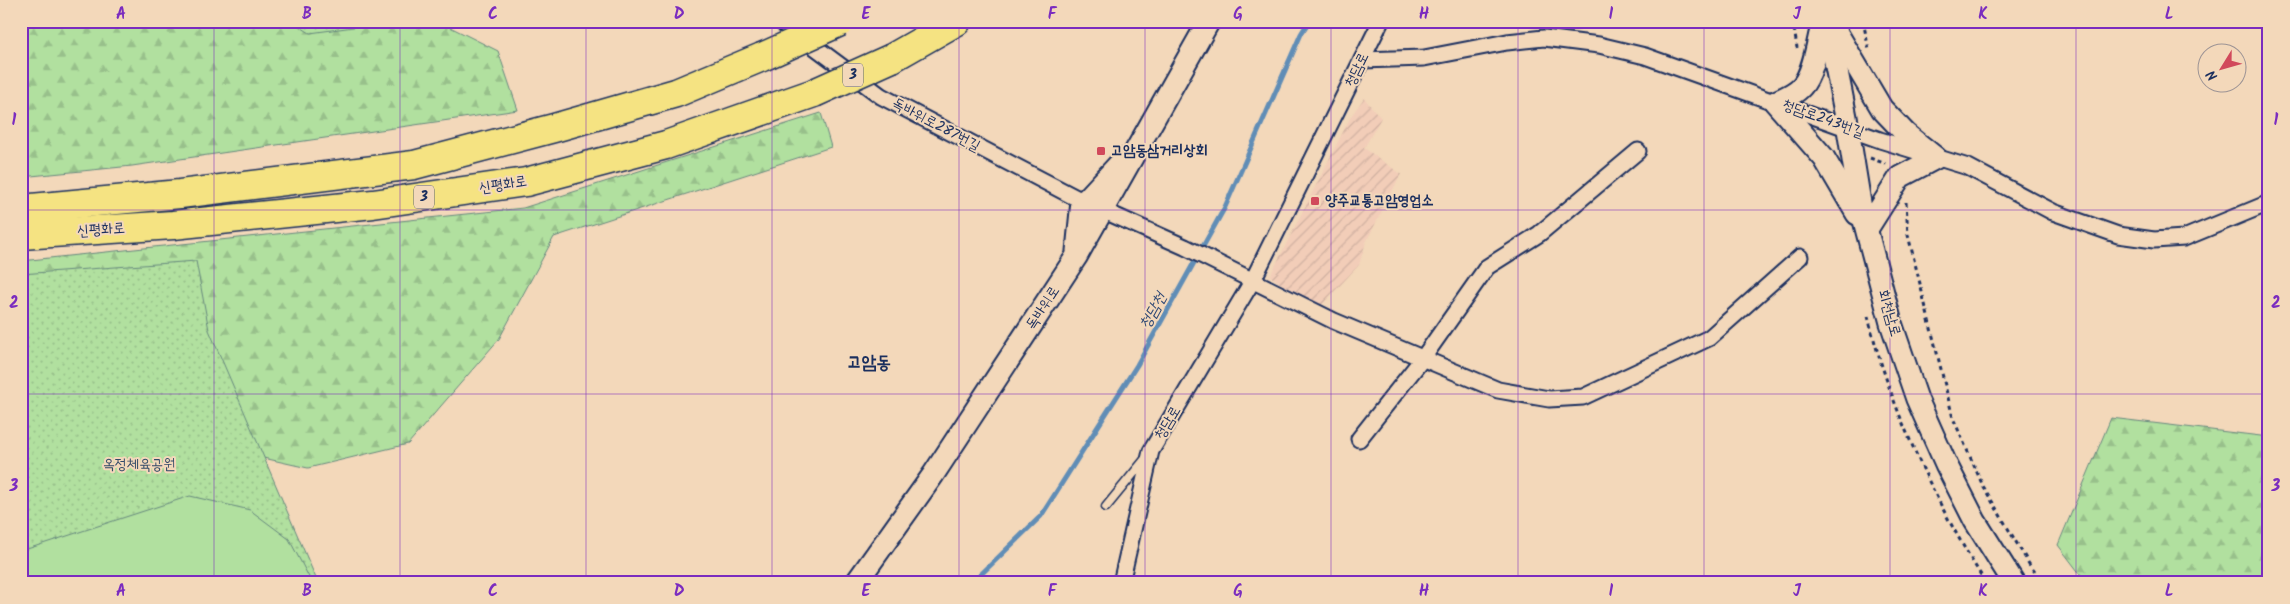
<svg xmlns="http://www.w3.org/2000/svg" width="2290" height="604" viewBox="0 0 2290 604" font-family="Kalam,'Poor Story',sans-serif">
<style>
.industrial{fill:url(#industrial-furrows)}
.forest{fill:url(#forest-firs);stroke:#66887e}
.park{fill:url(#park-dots);stroke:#66887e}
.garden{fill:#b1e09f;stroke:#66887e}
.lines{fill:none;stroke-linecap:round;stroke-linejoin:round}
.stream{stroke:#618db6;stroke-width:5}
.lane-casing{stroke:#1b2f5e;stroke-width:11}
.street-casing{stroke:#1b2f5e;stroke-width:19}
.secondary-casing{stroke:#1b2f5e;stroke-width:25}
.highway-casing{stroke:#1b2f5e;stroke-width:31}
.path{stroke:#1b2f5e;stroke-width:3;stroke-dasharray:4 4;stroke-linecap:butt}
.lane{stroke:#f3d8ba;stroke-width:8}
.street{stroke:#f3d8ba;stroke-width:15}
.secondary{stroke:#f3d8ba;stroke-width:21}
.highway{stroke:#f5e382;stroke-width:28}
.highway-bridge-casing{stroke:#1b2f5e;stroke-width:31;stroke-linecap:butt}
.highway-bridge{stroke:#f5e382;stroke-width:28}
.grid{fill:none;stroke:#7b2cbf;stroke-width:1;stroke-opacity:0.55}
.poi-dot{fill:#d1495b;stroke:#f3d8ba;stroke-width:2}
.labels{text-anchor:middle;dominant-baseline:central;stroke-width:4;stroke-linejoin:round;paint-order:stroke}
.shield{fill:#f3d8ba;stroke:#5c627a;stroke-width:1}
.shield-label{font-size:14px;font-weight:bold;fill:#1b2f5e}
.street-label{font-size:15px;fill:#1b2f5e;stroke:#f3d8ba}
.poi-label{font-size:15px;font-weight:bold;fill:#1b2f5e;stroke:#f3d8ba;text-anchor:start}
.park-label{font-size:15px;fill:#324a68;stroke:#f3d8ba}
.water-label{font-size:16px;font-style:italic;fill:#2d4774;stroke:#f3d8ba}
.quarter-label{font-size:18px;font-weight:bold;fill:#1b2f5e;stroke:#f3d8ba}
.neatline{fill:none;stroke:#7b2cbf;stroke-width:2}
.grid-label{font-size:16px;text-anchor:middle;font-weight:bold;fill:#7b2cbf}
</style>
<defs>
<pattern id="industrial-furrows" width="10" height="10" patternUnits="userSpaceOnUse" patternTransform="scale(1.25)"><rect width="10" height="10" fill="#f2cdb8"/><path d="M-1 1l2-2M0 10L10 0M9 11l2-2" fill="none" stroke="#cfb0a1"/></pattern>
<pattern id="forest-firs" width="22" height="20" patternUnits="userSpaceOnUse" patternTransform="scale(1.25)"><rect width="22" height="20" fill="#b1e09f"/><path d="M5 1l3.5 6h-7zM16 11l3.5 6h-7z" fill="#98c08b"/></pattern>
<pattern id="park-dots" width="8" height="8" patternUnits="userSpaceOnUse" patternTransform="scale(1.25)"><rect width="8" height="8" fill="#b1e09f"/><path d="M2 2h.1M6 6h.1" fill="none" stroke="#98c08b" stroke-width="1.8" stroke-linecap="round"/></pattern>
</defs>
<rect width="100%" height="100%" fill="#f3d8ba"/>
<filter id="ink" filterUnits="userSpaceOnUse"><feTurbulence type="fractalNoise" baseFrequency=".02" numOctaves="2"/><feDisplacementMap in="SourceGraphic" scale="10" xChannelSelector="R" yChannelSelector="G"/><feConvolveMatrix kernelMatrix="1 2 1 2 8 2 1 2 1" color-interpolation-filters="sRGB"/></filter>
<g filter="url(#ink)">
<polygon class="industrial" points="1364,98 1381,118 1364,148 1401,174 1366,242 1359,265 1318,309 1270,276 1351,116"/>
<g class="forest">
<polygon points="21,21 438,21 498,51 518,110 132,166 21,177"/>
<polygon points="821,113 831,147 554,237 499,339 408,444 308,468 214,447 21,440 21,261 523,208"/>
<polygon points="2111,418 2269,437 2269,583 2087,583 2058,545"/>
</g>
<g class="park">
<polygon points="291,21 397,21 310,33"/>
<polygon points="196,261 209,330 318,583 21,583 21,274"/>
</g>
<polygon class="garden" points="190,496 250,510 289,539 312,583 21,583 21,551"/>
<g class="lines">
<polyline class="stream" points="972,583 1041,516 1137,365 1225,207 1301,34 1309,21"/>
<defs>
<polyline id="lane" points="1106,507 1147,457"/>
<g id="street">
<polyline points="780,21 881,96 1082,201 1185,247 1334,321 1498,390 1549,399 1583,397 1709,338 1800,257"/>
<polyline points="1362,60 1424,58 1507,42 1544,38 1599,45 1645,56 1880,140 1968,167 2053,212 2118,235 2154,240 2184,238 2269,203"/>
<polyline points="1359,439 1423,358 1487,267 1539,234 1638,151"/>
<polyline points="1121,583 1151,451 1253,280 1381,21"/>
</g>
<g id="secondary">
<path d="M1823,21C1818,39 1814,73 1802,86C1795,94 1784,98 1775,102L1824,158L1857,214"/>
<polyline points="1827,21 1846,117 1861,209 1891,323 1917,399 1946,464 1975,521 2014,583"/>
<polyline points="1834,28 1882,109 1906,134 1936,158 1900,177 1867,229"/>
<polyline points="1085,201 1123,160"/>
<polyline points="1077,251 1082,201"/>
<polyline points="856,583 933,475 1076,257 1209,21"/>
</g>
<g id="highway">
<polyline points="892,58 957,21"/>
<polyline points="21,209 180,194 414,165 554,128 676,93 762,57"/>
<polyline points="21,235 173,225 373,204 526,182 666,145 814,93"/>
</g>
</defs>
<use href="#lane" class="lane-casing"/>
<use href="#street" class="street-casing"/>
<use href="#secondary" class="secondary-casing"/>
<use href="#highway" class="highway-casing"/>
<g class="path">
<polyline points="1793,21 1797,48"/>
<polyline points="1863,21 1869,50"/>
<polyline points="1870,158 1886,164"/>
<polyline points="1906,202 1908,235 1953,418 1983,486 2029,564 2043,583"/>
<path d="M1868,316C1889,406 1936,505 1986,583"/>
</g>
<use href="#lane" class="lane"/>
<use href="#street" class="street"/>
<use href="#secondary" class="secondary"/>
<use href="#highway" class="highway"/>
<defs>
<g id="highway-bridge">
<polyline points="762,57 840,22"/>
<polyline points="814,93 892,58"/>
</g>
</defs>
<use href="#highway-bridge" class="highway-bridge-casing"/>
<use href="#highway-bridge" class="highway-bridge"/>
</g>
</g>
<path class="grid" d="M214,21V583M400,21V583M586,21V583M772,21V583M959,21V583M1145,21V583M1331,21V583M1518,21V583M1704,21V583M1890,21V583M2076,21V583M21,210H2269M21,394H2269"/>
<g class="poi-dot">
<rect x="1096" y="146" width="10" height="10" rx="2.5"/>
<rect x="1310" y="196" width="10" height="10" rx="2.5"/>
</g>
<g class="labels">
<g class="shield">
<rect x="843" y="63.5" width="20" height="23" rx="4"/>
<rect x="414" y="185.5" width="20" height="23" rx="4"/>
</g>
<g class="shield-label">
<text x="853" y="75">3</text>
<text x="424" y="197">3</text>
</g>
<g class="street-label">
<text transform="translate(1357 70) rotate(-64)">청담로</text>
<text transform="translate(1823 119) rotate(20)">청담로243번길</text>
<text transform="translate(936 125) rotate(28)">독바위로287번길</text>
<text transform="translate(503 185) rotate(-9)">신평화로</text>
<text transform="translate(101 230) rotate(-4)">신평화로</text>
<text transform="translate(1043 308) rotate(-57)">독바위로</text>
<text transform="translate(1889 313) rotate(74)">회천남로</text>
<text transform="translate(1168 423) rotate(-59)">청담로</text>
</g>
<g class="poi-label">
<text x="1111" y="151">고암동삼거리상회</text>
<text x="1325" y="201">양주교통고암영업소</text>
</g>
<g class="park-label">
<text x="139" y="465">옥정체육공원</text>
</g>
<g class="water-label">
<text transform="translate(1153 311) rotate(-61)">청담천</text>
</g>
<g class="quarter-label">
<text x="869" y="363">고암동</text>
</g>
</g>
<rect width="2290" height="604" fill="none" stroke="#f3d8ba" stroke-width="55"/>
<g transform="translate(2222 68) rotate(233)"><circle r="24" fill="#f3d8ba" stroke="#9d9495"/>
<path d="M0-4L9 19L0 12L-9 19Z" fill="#d1495b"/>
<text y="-8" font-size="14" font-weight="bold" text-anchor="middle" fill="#1b2f5e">N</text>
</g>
<rect x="28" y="28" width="2234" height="548" class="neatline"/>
<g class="grid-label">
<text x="121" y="19">A</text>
<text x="307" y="19">B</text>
<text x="493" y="19">C</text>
<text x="679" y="19">D</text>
<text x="866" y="19">E</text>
<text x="1052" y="19">F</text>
<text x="1238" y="19">G</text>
<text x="1424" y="19">H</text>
<text x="1611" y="19">I</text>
<text x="1797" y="19">J</text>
<text x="1983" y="19">K</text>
<text x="2169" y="19">L</text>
<text x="14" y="125">1</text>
<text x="2276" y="125">1</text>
<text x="14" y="308">2</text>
<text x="2276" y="308">2</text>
<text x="14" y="491">3</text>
<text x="2276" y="491">3</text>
<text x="121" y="596">A</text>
<text x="307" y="596">B</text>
<text x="493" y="596">C</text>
<text x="679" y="596">D</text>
<text x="866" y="596">E</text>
<text x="1052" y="596">F</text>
<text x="1238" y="596">G</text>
<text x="1424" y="596">H</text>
<text x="1611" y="596">I</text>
<text x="1797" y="596">J</text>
<text x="1983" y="596">K</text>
<text x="2169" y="596">L</text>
</g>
</svg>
